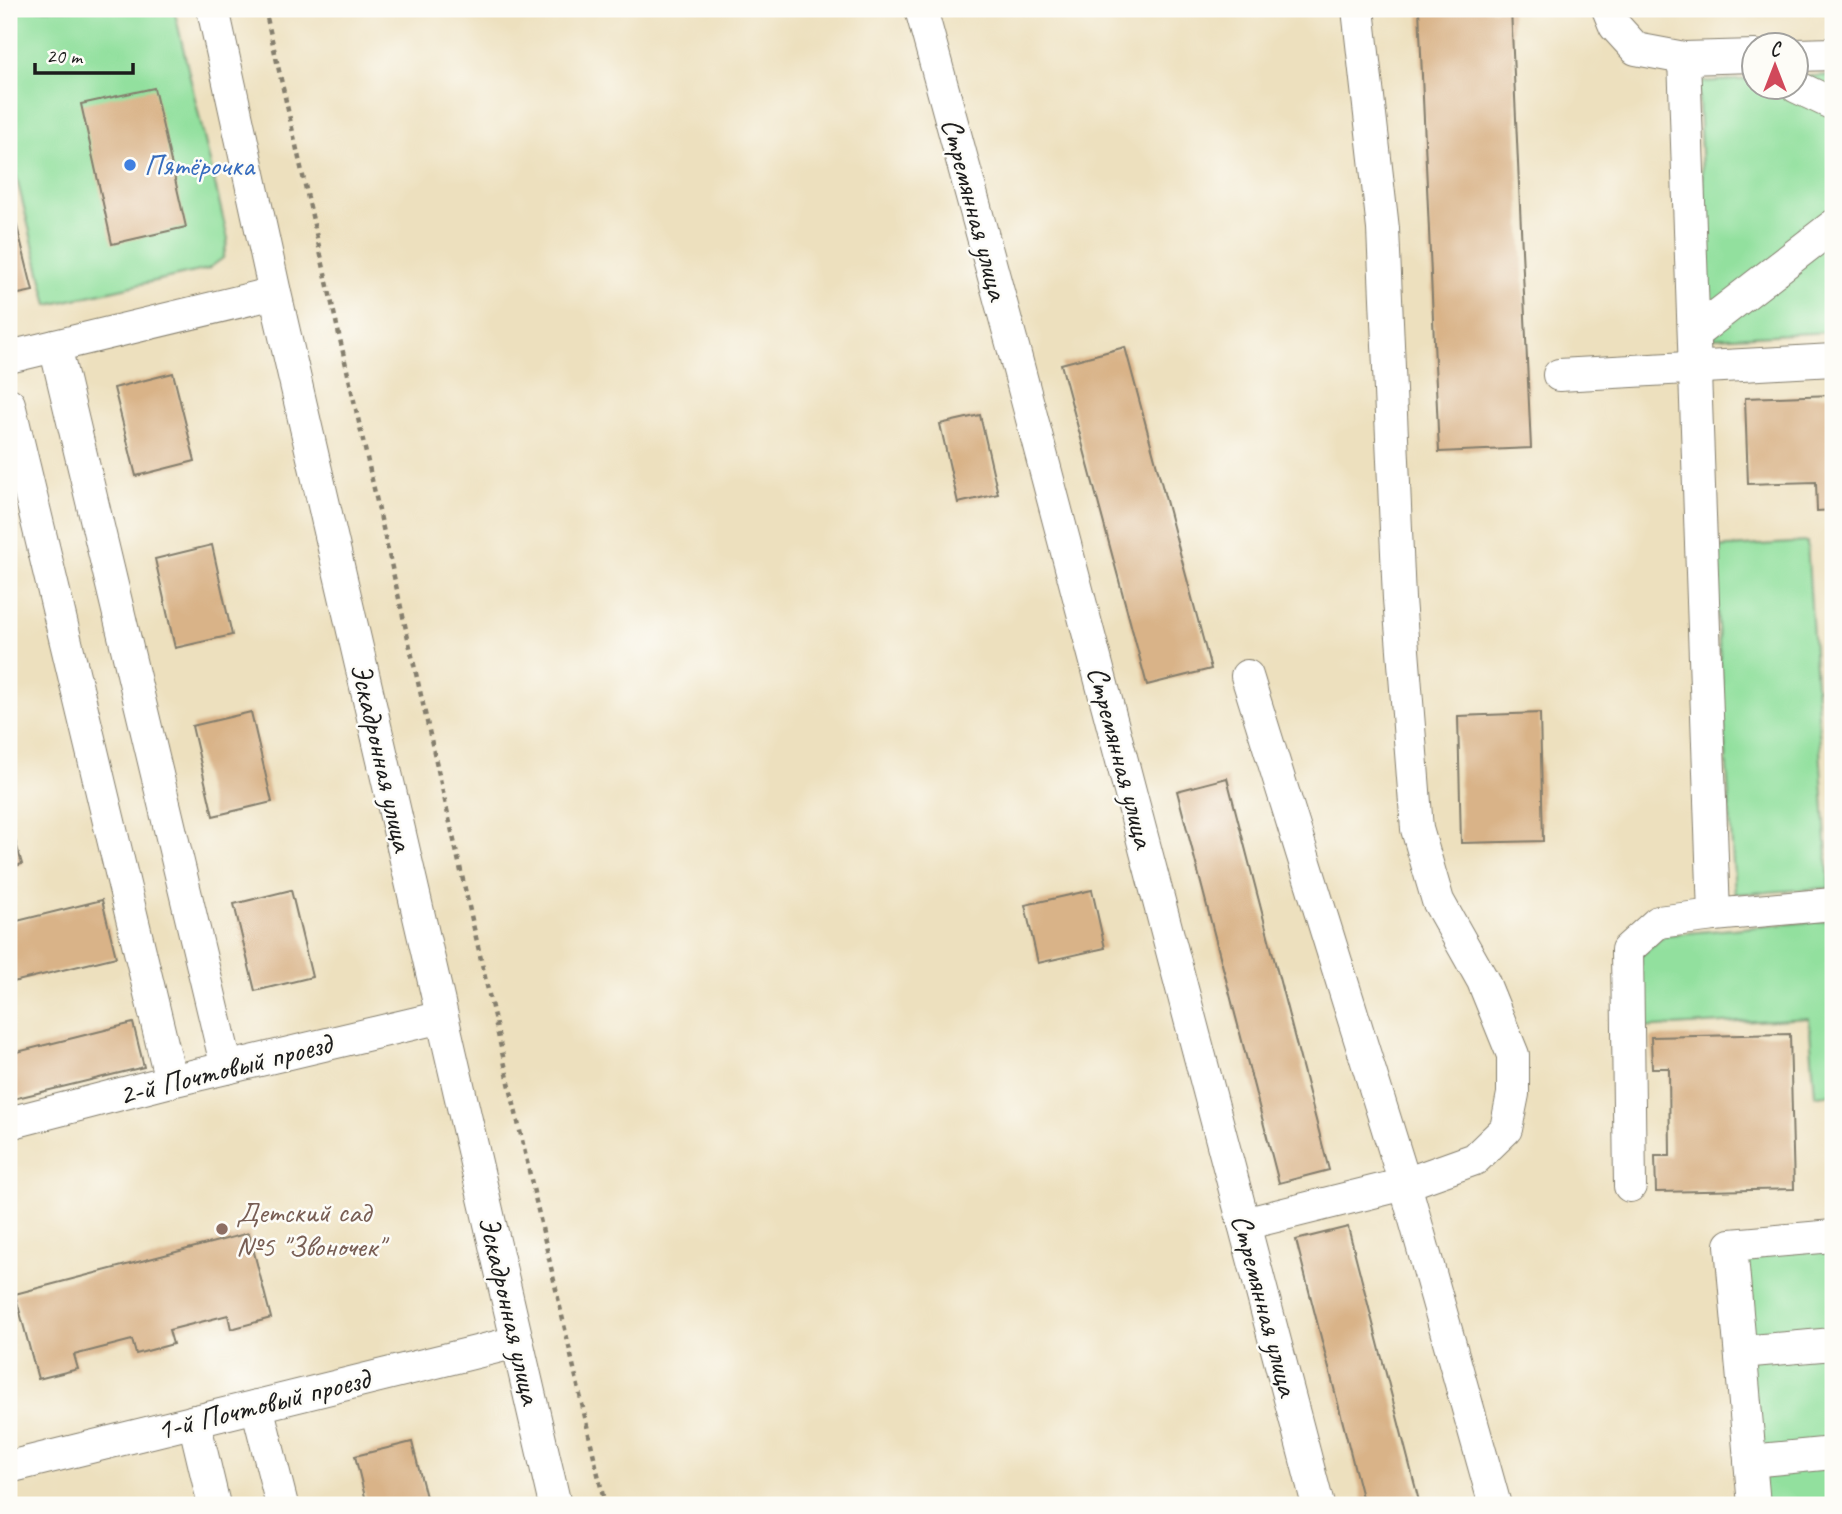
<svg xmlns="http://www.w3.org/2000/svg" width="1842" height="1514" viewBox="0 0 1842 1514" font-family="Caveat,sans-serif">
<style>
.green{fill:#92e09e;stroke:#577e5d;stroke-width:2}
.building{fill:#d9b388}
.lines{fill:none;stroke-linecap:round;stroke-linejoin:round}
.minor-casing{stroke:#847e6d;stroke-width:34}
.path{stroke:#847e6d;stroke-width:4.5;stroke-dasharray:5 5;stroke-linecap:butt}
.minor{stroke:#fff;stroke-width:32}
.shop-dot{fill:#3f7fe0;stroke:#fdfcf7;stroke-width:2.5}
.education-dot{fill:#8d6e63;stroke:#fdfcf7;stroke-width:2.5}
.labels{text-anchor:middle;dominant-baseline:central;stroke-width:5;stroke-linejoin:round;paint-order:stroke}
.shop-label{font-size:30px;fill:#366cbe;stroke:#fdfcf7;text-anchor:start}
.street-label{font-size:30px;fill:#1c1c1c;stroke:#fdfcf7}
.education-label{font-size:30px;fill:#785e54;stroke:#fdfcf7;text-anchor:start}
</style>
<rect width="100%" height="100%" fill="#fdfcf7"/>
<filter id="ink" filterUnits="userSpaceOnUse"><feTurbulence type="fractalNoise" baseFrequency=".0143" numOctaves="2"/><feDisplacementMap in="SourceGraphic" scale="14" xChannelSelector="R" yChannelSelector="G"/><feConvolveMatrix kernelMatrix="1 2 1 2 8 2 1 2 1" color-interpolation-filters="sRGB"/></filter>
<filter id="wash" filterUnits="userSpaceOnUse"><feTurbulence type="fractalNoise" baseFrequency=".00686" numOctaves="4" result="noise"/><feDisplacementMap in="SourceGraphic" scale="28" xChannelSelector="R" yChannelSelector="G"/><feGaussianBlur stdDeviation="1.57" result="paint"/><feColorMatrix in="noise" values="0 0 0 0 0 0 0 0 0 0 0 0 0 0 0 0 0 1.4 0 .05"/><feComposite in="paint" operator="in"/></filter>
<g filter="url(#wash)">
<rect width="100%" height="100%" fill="#ede0be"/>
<g class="green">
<polygon points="9,9 174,9 228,239 223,258 208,269 48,305 9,147"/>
<polygon points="1833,75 1833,217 1708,312 1698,82 1754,79 1755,88 1797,88 1797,77"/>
<polygon points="1833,234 1833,332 1710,338"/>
<polygon points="1807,542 1829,888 1735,894 1713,548"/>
<polygon points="1833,920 1833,1094 1815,1095 1809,1018 1639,1028 1640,956 1665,935"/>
<polygon points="1833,1243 1833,1338 1744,1345 1736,1252"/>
<polygon points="1833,1350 1833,1448 1752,1455 1744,1358"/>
<polygon points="1833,1459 1833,1505 1761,1505 1757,1467"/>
</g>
<g id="blocks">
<g class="building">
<polygon points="1419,9 1511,9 1531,448 1439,452"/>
<polygon points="154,88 186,227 112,244 81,104"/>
<polygon points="9,194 33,291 9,296"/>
<polygon points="1125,347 1211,669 1147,685 1061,364"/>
<polygon points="173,373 195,461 136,476 114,388"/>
<polygon points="1833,395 1833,510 1817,511 1816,482 1748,484 1745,398"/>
<polygon points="980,415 998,494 958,503 940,424"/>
<polygon points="212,545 232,635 175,648 155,559"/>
<polygon points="251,712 272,802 213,816 192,726"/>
<polygon points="1540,713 1543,841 1461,843 1458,716"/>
<polygon points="1227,778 1329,1170 1279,1183 1177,791"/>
<polygon points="9,819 22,864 9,868"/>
<polygon points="291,890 312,977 255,991 234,904"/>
<polygon points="1092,890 1105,948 1038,963 1025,905"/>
<polygon points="102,900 116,957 9,983 9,923"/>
<polygon points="133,1023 144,1067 9,1100 9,1054"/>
<polygon points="1790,1034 1794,1189 1656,1192 1655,1156 1670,1156 1669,1068 1652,1068 1651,1037"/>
<polygon points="1348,1227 1420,1505 1364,1505 1296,1240"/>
<polygon points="249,1233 271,1318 231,1329 228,1315 169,1330 173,1344 136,1354 132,1340 74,1355 78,1369 38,1379 15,1294"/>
<polygon points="412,1442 428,1505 367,1505 355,1456"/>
</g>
</g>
</g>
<g filter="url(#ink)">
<use href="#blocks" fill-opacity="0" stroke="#847e6d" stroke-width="2"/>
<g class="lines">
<defs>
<g id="minor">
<polyline points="213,9 275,293 555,1505"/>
<polyline points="921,9 1013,347 1318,1505"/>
<polyline points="1608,9 1615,26 1636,49 1684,58 1755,56"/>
<polyline points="1797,55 1833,54"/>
<polyline points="1684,58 1714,915 1833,904"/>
<polyline points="1797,87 1833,104"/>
<polyline points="1695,333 1833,226"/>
<polyline points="55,346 227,1068"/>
<polyline points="9,357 275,293"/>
<polyline points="1559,375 1833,360"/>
<polyline points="9,404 171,1081"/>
<polyline points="1247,676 1405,1184 1495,1505"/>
<polyline points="9,1123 171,1081 442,1017"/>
<polyline points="1630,1186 1627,950 1658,922 1714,915"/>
<polyline points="1244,1224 1405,1184 1475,1159 1506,1129 1513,1094 1513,1055 1483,981 1438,901 1417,829 1399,599 1383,229 1358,9"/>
<polyline points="1741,1352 1833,1344"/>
<polyline points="257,1406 282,1505"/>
<polyline points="194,1421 214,1505"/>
<polyline points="1750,1461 1833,1453"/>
<polyline points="9,1467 517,1342"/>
<polyline points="1754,1505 1731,1245 1833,1236"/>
</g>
</defs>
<use href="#minor" class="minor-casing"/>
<polyline class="path" points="265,9 605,1505"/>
<use href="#minor" class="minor"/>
</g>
</g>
<circle class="shop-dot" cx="130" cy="165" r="7"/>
<circle class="education-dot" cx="222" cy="1229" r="7"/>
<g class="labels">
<g class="shop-label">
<text x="144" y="165">Пятёрочка</text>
</g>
<g class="street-label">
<text transform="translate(975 209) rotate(75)">Стремянная улица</text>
<text transform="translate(382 757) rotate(77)">Эскадронная улица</text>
<text transform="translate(1121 757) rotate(75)">Стремянная улица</text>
<text transform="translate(225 1069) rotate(-14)">2-й Почтовый проезд</text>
<text transform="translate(1265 1305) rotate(75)">Стремянная улица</text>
<text transform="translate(510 1310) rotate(77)">Эскадронная улица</text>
<text transform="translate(263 1404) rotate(-14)">1-й Почтовый проезд</text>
</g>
<g class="education-label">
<text x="236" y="1212">Детский сад<tspan x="236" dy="34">№5 "Звоночек"</tspan></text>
</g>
</g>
<rect width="1842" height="1514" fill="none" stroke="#fdfcf7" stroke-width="35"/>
<g transform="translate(1775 66)"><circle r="33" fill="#fdfcf7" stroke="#a3a29f" stroke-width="2"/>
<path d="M0-5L12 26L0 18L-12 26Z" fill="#d1495b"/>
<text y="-10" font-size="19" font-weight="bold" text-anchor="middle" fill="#1c1c1c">С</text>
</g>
<path d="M35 63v10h98v-10" fill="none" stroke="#1c1c1c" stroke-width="3.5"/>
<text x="46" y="63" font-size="21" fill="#1c1c1c" stroke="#fdfcf7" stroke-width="5" paint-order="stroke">20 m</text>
</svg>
